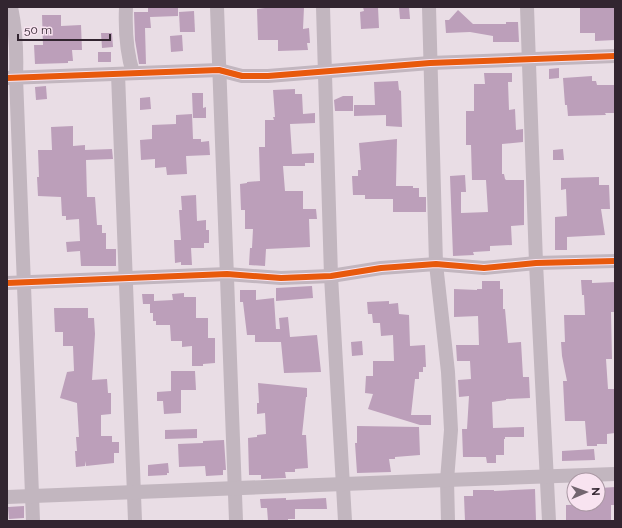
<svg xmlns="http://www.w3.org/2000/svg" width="622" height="528" viewBox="0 0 622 528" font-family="Raleway,sans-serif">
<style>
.building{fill:#bc9fba}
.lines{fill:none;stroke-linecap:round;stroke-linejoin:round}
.street{stroke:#c2b6bf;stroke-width:14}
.cycleway-casing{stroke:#f8e3f0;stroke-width:8}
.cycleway{stroke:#e8590c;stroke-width:6}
</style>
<rect width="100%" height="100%" fill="#e9dde5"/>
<g class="building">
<polygon points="148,7 178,7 178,16 150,17 151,28 145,28 146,64 139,64 135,40 134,12 148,12"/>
<polygon points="273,7 304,7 303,29 309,28 310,43 307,43 308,50 278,51 278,40 258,40 257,9"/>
<polygon points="363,7 378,7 379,28 361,29 360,12 364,11"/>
<polygon points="399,7 409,7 410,19 400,19"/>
<polygon points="580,7 615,7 615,40 595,41 595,33 580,33"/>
<polygon points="458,10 473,24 506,24 506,22 518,22 519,42 493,42 493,36 470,32 446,33 445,20 449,20"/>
<polygon points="194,11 195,32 180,32 179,12"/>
<polygon points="42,15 61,15 61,26 81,25 82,50 72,50 73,61 68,61 68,63 35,64 34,45 43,45"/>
<polygon points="101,33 112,33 113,47 102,48"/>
<polygon points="182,35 183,51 171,52 170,36"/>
<rect x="98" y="52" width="13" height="10"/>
<polygon points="559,68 559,78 549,79 549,69"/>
<polygon points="484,73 512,73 512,82 508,82 509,110 515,109 516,130 523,129 523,142 502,144 502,174 504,174 505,179 506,180 524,180 524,225 511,226 512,245 490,246 490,251 473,252 474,255 453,256 450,176 465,175 466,192 461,192 461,213 488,212 486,180 472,180 471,145 466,145 466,111 474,111 474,84 485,84"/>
<polygon points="592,76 592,81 596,81 597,85 615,85 615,113 605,113 606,115 568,116 567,105 565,105 563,78"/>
<polygon points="398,81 399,90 401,91 402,127 386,126 386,115 354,116 354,105 375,105 374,82"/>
<polygon points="46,86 47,99 36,100 35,87"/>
<polygon points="295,89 295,94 302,94 303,114 315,113 315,123 290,124 292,154 314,153 314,163 305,163 305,166 283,166 285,191 303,191 303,209 316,209 317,219 309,219 310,247 266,249 265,266 249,265 250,248 252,248 253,229 245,229 245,210 241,210 240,184 247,183 247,182 260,181 259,147 265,147 265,120 274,120 273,117 275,117 273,90"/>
<polygon points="192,93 203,93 203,108 206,107 206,118 193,118"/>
<polygon points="343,96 353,96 353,111 335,111 334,100"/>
<polygon points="150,97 151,109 140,110 140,98"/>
<polygon points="192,114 193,139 201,139 201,142 209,141 210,155 186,156 187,174 167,175 166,167 155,168 155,159 141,160 140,140 152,139 152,125 176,124 176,115"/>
<polygon points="73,126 73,146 85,145 85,150 112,149 113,159 86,160 87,197 95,197 97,225 102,225 102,233 106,233 106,249 116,249 116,266 81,266 80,251 67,252 66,242 80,241 79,219 66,220 66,216 62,216 61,197 38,196 37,177 39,177 38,150 52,150 51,127"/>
<polygon points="397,139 396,186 413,186 413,188 419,188 419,197 426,197 426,212 393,212 393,199 365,199 365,195 353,195 352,176 358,176 358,170 361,170 359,143"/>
<polygon points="563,149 564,160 553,160 553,150"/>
<polygon points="599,177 599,185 609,185 610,209 601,209 605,235 567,237 567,250 555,250 555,217 567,216 566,189 561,190 561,178"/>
<polygon points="196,195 197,221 206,220 206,230 209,230 209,243 204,243 204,248 191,248 192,265 181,265 181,262 175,263 174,240 181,240 179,210 182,210 181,196"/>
<polygon points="581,280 592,280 592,283 615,282 615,312 611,312 612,359 606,359 608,389 615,389 615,433 607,434 607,444 597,444 597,446 587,446 585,421 565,421 563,381 567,381 562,356 561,342 565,342 564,315 585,315 584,295 582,295"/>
<polygon points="482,281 500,281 500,289 503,289 503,309 505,309 508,343 521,342 523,377 529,377 530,398 506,399 506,400 492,402 493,428 524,427 524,437 505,437 505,439 504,439 504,455 496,455 496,463 487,463 486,457 463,457 462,429 467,429 469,396 459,397 458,380 471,379 470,361 457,361 456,345 479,345 478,316 454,317 454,289 477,290 477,289 482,289"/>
<polygon points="312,286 313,298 276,301 276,288"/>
<polygon points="240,290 256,290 256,300 274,298 276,329 280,329 279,318 288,317 290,337 317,335 321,372 284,373 281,342 255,342 255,335 247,335 243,302 240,302"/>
<polygon points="184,293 184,297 196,297 196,318 208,318 208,338 215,338 215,363 203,364 203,366 192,366 192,346 182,347 182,341 171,341 170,325 156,325 156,321 153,321 153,313 150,313 150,304 143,304 142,294 154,294 154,301 173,300 172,294"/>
<polygon points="389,301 389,304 398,303 399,314 409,315 410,346 425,345 426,367 423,367 423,372 419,372 419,379 415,379 411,415 431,415 431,425 420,425 368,409 373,394 365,393 366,376 373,376 373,361 394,361 393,335 381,336 380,323 373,323 372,314 368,314 367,302"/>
<polygon points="54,308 88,308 88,318 94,318 95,334 92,380 107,379 108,393 111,393 111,414 101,415 101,436 112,436 112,442 119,442 119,453 114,453 114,463 86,466 86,461 85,466 76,467 75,451 77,451 76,437 79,437 77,403 60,398 67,372 74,371 73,346 63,346 63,332 55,332"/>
<polygon points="362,341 363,355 352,356 351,342"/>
<polygon points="171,371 195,371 196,390 181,390 181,413 164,414 163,401 157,401 157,392 171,391"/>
<polygon points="258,383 307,388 307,397 306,397 302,435 306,435 308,468 295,469 295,472 285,472 286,478 261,479 261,475 249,475 248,438 257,437 257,435 266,434 265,413 257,414 257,403 259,403"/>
<polygon points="357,426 419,427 420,455 395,457 395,459 389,459 391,472 357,473 355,443 357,443"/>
<polygon points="197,429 197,438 165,439 165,430"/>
<polygon points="224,440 226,470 223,470 223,475 206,476 205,466 179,467 178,444 203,443 203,441"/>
<polygon points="594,449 595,460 562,461 562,451"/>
<polygon points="168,463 169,473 167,473 167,475 148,476 148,465"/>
<polygon points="615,487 615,505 611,505 611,521 566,521 566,505 600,504 600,488"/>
<polygon points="535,489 536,521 465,521 464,496 473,496 473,490 494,490 494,491"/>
<polygon points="286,498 286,500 326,498 327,509 295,509 295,519 288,519 288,521 268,521 267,508 261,508 260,499"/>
<polygon points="24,506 24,518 9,519 8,507"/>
</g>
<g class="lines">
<g class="street">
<path d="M11,7C16,31 17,53 16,77L33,521"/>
<path d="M126,7C125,30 126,51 133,73"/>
<polyline points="217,7 236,521"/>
<polyline points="323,7 331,276 345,521"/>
<polyline points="429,7 436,264 448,372 451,430 447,480 448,521"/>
<polyline points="527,7 536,263 549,521"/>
<polyline points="118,74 135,521"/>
<polyline points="7,78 219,70 242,76 268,76 430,63 615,56"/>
<polyline points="7,283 227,274 281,278 331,276 381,268 436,264 484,268 536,263 615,261"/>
<polyline points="7,497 447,480 615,474"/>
</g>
<defs>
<g id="cycleway">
<polyline points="7,78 219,70 242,76 268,76 430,63 615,56"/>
<polyline points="7,283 227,274 281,278 331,276 381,268 436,264 484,268 536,263 615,261"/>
</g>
</defs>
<use href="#cycleway" class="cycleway-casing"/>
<use href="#cycleway" class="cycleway"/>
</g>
<rect width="622" height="528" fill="none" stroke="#322530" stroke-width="16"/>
<g transform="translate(586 492) rotate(88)"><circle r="19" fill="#f8e3f0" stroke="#a997a3"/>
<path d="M0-3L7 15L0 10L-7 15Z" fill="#72656f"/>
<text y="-6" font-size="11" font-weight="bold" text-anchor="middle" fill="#322530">N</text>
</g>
<path d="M18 34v6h92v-6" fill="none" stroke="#322530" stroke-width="2"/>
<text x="24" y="34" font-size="12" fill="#322530" stroke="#f8e3f0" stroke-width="3" paint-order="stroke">50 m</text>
</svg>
